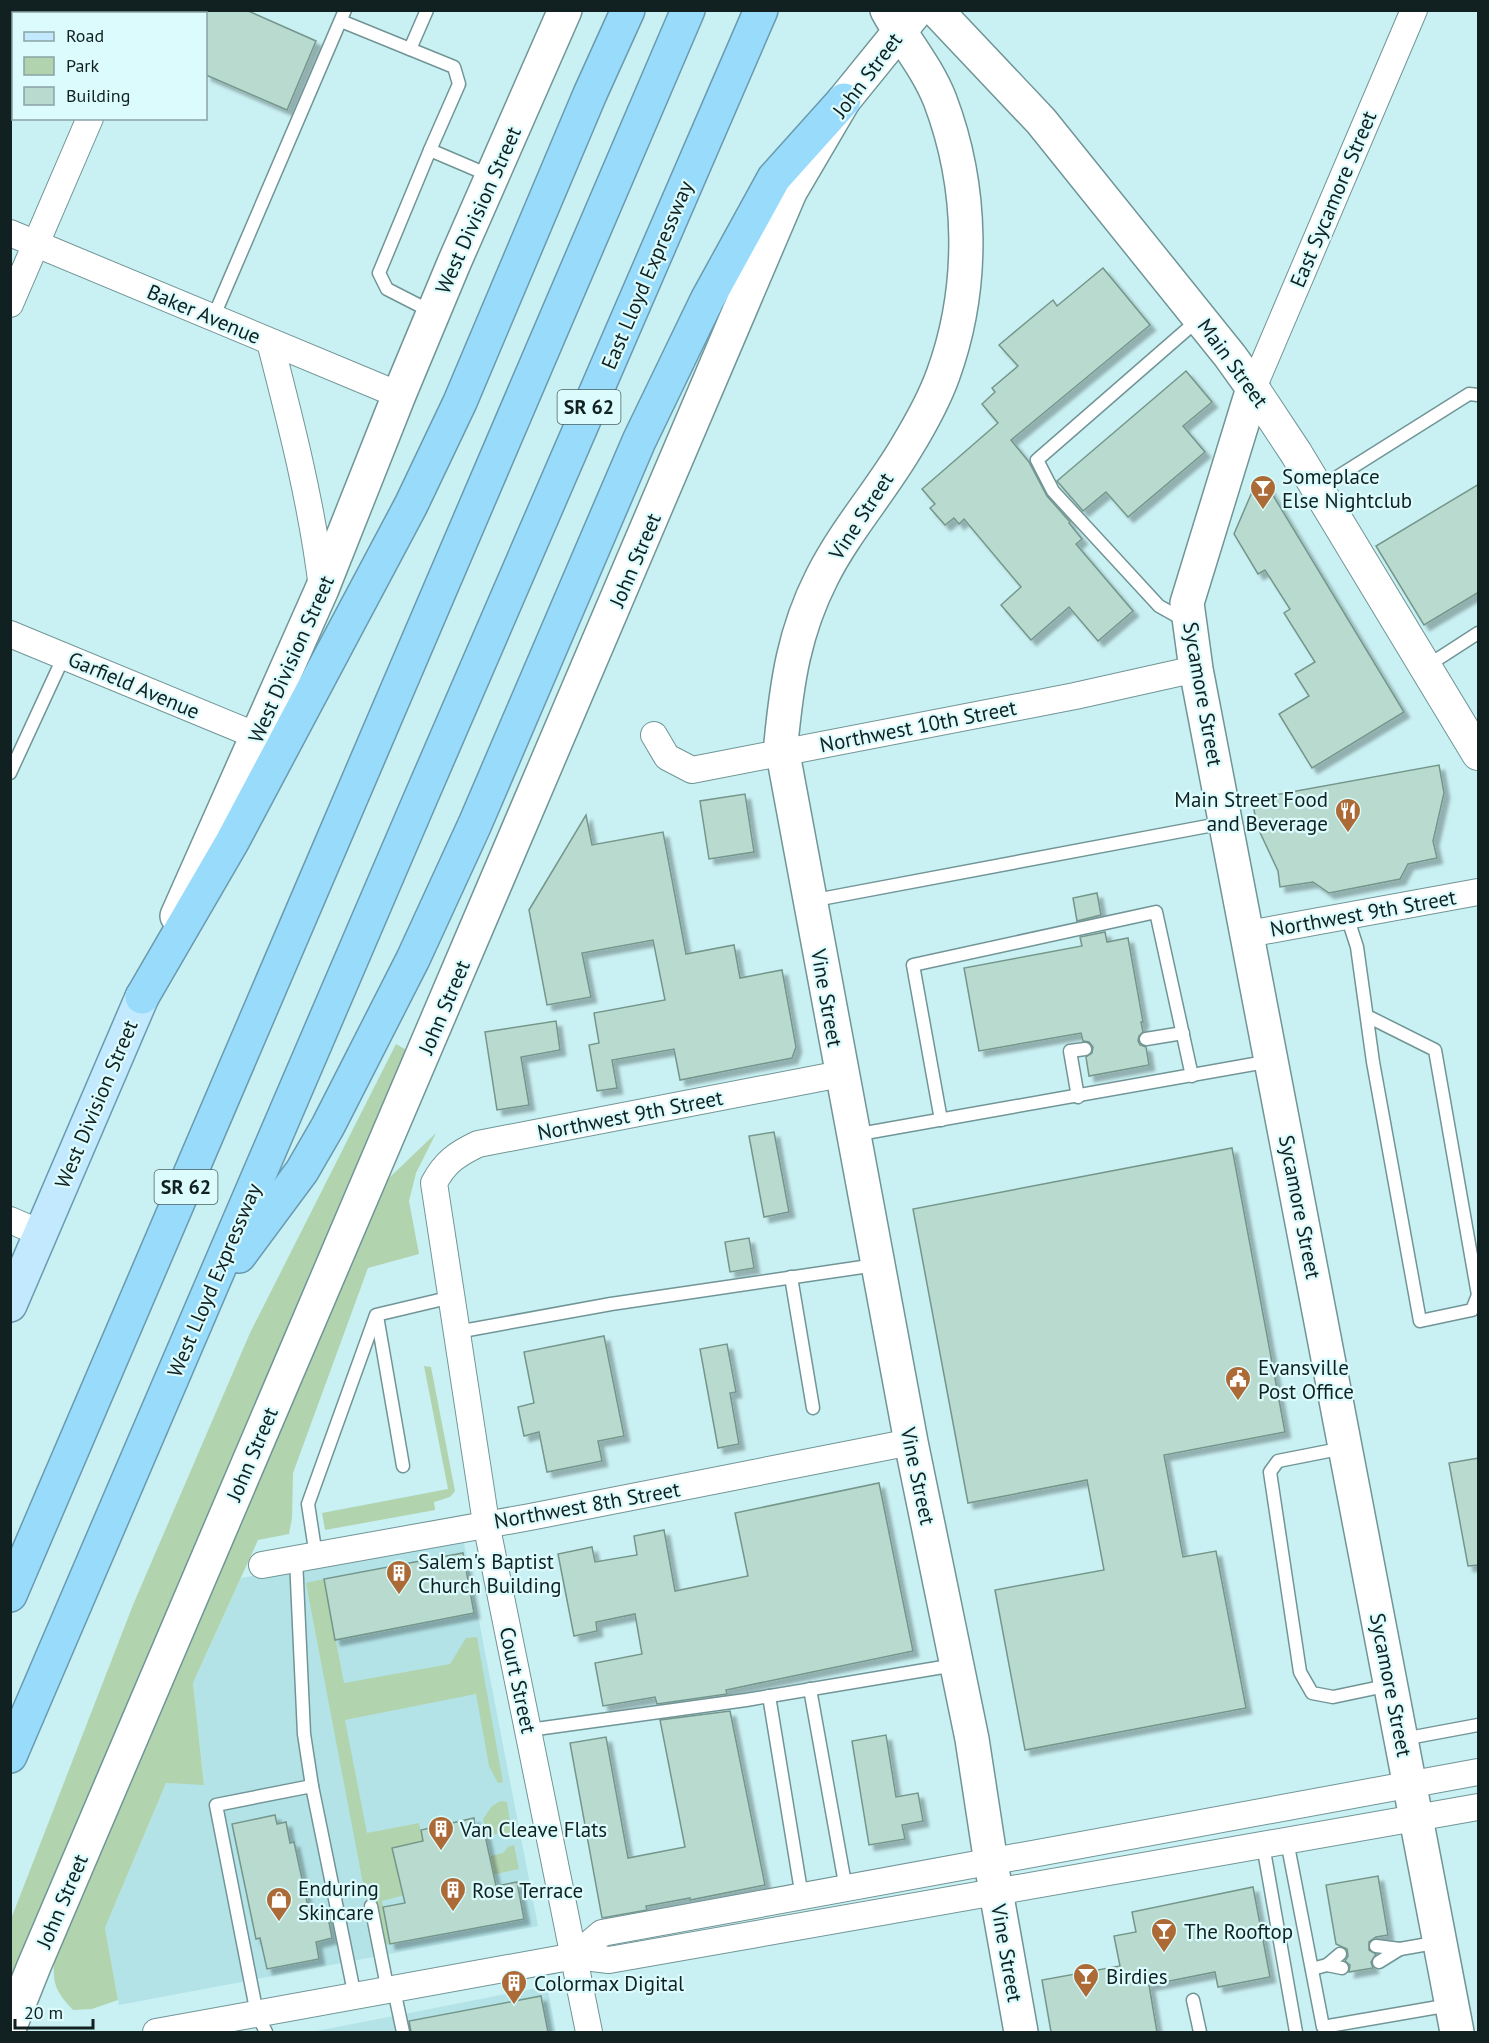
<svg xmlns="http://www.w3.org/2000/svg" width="1489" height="2043" viewBox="0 0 1489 2043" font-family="'PT Sans',sans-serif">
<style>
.built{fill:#b3e3e7}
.green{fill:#b1d4af}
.building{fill:#b9dbcf;stroke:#75968b;stroke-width:1.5;filter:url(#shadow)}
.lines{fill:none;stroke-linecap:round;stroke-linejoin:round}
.service-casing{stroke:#719597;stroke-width:15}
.minor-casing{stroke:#719597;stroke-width:28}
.tertiary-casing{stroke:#719597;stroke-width:34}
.secondary-casing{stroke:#719597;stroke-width:36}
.primary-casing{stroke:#699aaf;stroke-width:36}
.motorway-casing{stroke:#699aaf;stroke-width:36}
.service{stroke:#fff;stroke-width:12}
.minor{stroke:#fff;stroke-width:26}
.tertiary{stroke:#fff;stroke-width:32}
.secondary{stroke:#fff;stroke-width:33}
.primary{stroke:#c2e9fd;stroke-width:33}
.motorway{stroke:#99dbfb;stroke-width:33}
.labels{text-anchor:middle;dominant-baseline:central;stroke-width:4.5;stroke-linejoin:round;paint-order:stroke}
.shield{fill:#dcfbfd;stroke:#4e6263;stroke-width:1.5}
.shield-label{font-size:20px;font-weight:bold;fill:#112021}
.street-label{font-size:21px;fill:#112021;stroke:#dcfbfd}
.poi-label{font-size:21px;fill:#112021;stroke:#dcfbfd;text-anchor:start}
</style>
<defs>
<filter id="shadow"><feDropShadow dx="5.5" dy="5.5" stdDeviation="1.5" flood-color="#0004"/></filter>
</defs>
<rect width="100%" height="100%" fill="#c9f0f2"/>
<g class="built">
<polygon points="463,1538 538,1926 119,2005 105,1928 166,1783 204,1784 193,1683 241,1578"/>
<polygon points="547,1986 556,2032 311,2032 399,2015"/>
</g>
<g class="green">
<polygon points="396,1044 408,1051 11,1980 11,1919 133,1605 250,1333"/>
<path d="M436,1133L416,1173L409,1201L419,1254L368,1268L293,1473L292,1518L289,1534L258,1540L193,1683L204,1785L166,1783L105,1928L118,2000L92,2009L73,2010C53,1989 52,1981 55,1952L387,1180Z"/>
<polygon points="424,1366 431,1367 455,1491 450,1497 434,1502 435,1510 325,1530 322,1513 448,1489"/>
<polygon points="324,1579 344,1683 450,1664 466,1638 477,1637 503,1782 498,1783 489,1766 476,1694 345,1720 367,1833 419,1823 423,1841 392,1848 400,1881 429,1875 432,1888 382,1901 390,1944 375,1947 306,1583"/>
<polygon points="501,1801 507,1802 512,1834 506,1836 499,1833 486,1837 483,1819 492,1806"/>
<polygon points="514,1845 519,1869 486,1876 484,1864 491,1862 490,1856 503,1853 508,1847"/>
</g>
<g class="building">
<polygon points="206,10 246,10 316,41 287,110 206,75"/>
<polygon points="1103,268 1150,325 1011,440 1029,462 1047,496 1070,522 1069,523 1082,539 1076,544 1133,611 1098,641 1069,607 1031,640 1001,605 1021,587 964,519 959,524 954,518 945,525 930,508 935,504 922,489 998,423 982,404 995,392 992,388 1018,366 999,345 1053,300 1057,306"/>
<polygon points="1186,371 1212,402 1183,426 1205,452 1128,517 1106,492 1083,511 1057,481"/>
<polygon points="1479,484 1479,592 1424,625 1376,546"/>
<polygon points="1255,485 1268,487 1404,712 1312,768 1279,714 1309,696 1295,674 1315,662 1284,613 1290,609 1265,570 1258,574 1234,534"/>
<polygon points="1439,765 1444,793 1433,841 1437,858 1408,864 1400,879 1329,893 1313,882 1280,887 1278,871 1257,826 1252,799"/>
<polygon points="745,794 754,852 709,859 700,801"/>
<polygon points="586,815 592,845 663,832 686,954 734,945 740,978 782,970 796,1047 792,1058 680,1080 674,1049 612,1060 617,1088 597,1091 589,1045 599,1043 594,1013 665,1000 653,940 582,953 591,997 547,1005 529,910"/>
<polygon points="1097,893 1101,915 1077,921 1073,898"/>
<polygon points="1105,932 1107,942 1128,938 1143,1022 1141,1022 1143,1032 1139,1036 1138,1041 1140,1045 1146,1047 1149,1065 1089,1076 1086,1057 1092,1053 1093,1047 1089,1042 1083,1041 1081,1033 979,1051 964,968 1082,946 1080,937"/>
<polygon points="556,1021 560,1050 521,1057 529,1105 497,1110 485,1032"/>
<polygon points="774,1132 789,1212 764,1217 749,1136"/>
<polygon points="1232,1148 1285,1432 1164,1455 1183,1557 1216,1551 1246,1708 1025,1750 995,1590 1104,1570 1087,1480 968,1503 913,1209"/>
<polygon points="749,1238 754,1268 730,1272 725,1242"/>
<polygon points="604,1336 624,1436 598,1441 602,1461 547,1472 539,1432 524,1436 518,1407 534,1403 524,1352"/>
<polygon points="727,1344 736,1392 730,1393 739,1444 718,1448 700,1349"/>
<polygon points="1479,1458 1479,1565 1468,1566 1449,1463"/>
<polygon points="879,1483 913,1651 726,1690 727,1694 657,1704 655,1697 603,1706 595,1663 642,1654 635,1614 596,1622 597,1631 574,1636 558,1554 592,1547 595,1562 637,1555 634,1536 664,1530 675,1591 748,1576 735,1513"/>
<polygon points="463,1553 474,1613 335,1640 324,1579"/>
<polygon points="730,1711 765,1885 690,1900 690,1898 646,1906 647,1910 602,1918 570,1743 606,1737 628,1858 685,1847 660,1720"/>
<polygon points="886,1735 896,1797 918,1793 923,1821 902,1825 905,1839 869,1845 852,1741"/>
<polygon points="275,1815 277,1824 286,1822 290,1843 294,1842 310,1916 327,1912 332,1938 316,1942 319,1959 267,1969 260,1938 256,1939 232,1824"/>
<polygon points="474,1818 475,1828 483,1826 496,1886 517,1882 524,1919 390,1944 383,1907 405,1903 392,1848 423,1841 421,1830"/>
<polygon points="1378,1876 1388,1935 1376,1937 1369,1942 1369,1950 1376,1954 1371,1962 1373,1968 1349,1972 1350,1965 1345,1961 1348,1956 1347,1949 1336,1944 1326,1885"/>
<polygon points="1253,1887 1270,1977 1218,1987 1215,1972 1149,1985 1157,2032 1051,2032 1042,1980 1120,1966 1114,1936 1136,1932 1132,1912"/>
<polygon points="541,1996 548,2032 411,2032 409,2021"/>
</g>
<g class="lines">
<defs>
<g id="service">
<polyline points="341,21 454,67 459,84 430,150"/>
<polyline points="410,49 427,10"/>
<polyline points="10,57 14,58"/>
<polyline points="432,312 387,289 379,273 430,150 491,176"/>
<polyline points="213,318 345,10"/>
<polyline points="1318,489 1469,394 1478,395"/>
<polyline points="1184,620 1159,606 1053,491 1037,460 1199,319"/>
<polyline points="1427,666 1478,633"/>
<polyline points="10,773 64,656"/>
<polyline points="810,901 1224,823"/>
<polyline points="1347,916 1357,947 1373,1062 1420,1321 1472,1310 1478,1295 1435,1050 1367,1016"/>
<polyline points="1146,1039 1183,1033"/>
<polyline points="1078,1097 1070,1051 1085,1049"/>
<polyline points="941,1120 913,965 1156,912 1192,1076"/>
<polyline points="854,1135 1271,1061"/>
<polyline points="791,1277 813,1408"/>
<polyline points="377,1316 403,1466"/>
<polyline points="457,1332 611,1304 876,1265"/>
<polyline points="1344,1448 1278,1461 1270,1472 1300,1672 1312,1693 1333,1697 1390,1685"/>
<polyline points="316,1556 308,1504 376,1315 452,1297"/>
<polyline points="296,1559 304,1734 312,1786"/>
<polyline points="810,1689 846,1889"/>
<polyline points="769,1696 802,1897"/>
<polyline points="529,1730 746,1700 955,1665"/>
<polyline points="1403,1739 1478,1725"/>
<polyline points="1287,1841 1323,2027 1450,2005"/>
<polyline points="1263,1845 1296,2032"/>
<polyline points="371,1906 388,1991"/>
<polyline points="1376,1946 1400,1949"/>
<polyline points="1379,1962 1400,1949 1440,1942"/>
<polyline points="1327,1965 1340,1954"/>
<polyline points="1312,1969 1327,1965 1342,1968"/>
<polyline points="394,1990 403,2032"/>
<polyline points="1193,2000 1200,2032"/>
<polyline points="266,2032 257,2014 216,1805 312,1786 355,1997"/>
</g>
<g id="minor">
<polyline points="136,14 137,10"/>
<polyline points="10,233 399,395"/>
<polyline points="10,304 90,118"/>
<path d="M270,342C291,423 312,505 322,588"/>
<polyline points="1253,388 1414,10"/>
<polyline points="10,634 257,736"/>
<polyline points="654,735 667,757 692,770 1075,696 1196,669"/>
<polyline points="1248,934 1478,892"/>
<polyline points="10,1220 40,1233"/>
<polyline points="262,1565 530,1517 911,1442"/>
<polyline points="575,1956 602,1933 1478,1772"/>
<polyline points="156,2032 575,1956 609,1960 1478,1807"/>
<path d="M589,2032L486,1523L434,1183C445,1162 457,1154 478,1144L841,1074"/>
</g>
<polyline id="tertiary" points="1253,388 1296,453 1478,754"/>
<g id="secondary">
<path d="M887,10C904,41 927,67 940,100C973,187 975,287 943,375C934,400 920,425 906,448C880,492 845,531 822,577C794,632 787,682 781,743L911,1442L972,1739L991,1863L1021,2032"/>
<polyline points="936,10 1041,121 1230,356 1253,388 1187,603 1196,669 1457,2032"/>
<polyline points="177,916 322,589 399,395 454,263 565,10"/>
<polyline points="10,2026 34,1966 790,192 844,100 917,10"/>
</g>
<polyline id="primary" points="10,1305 142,997"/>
<g id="motorway">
<polyline points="142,997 232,842 411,505 460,402 590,94 628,10"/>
<polyline points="239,1256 302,1171 328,1126 413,959 475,824 639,441 707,300 774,178 844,100"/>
<polyline points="10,1595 688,10"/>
<polyline points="10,1756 418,804 761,10"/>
</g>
</defs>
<use href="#service" class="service-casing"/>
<use href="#minor" class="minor-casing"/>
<use href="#tertiary" class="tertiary-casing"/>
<use href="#secondary" class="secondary-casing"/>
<use href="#primary" class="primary-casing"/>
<use href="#motorway" class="motorway-casing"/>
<use href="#service" class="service"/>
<use href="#minor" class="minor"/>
<use href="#tertiary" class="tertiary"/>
<use href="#secondary" class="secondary"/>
<use href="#primary" class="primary"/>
<use href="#motorway" class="motorway"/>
</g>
<defs>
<symbol id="bar-pin" viewBox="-11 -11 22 30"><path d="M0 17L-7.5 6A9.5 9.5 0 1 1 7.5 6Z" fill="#ac6b36" stroke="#dcfbfd"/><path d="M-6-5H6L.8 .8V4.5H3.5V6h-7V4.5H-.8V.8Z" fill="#fff"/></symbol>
<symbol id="restaurant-pin" viewBox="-11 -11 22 30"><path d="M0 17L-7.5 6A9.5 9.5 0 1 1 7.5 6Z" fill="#ac6b36" stroke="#dcfbfd"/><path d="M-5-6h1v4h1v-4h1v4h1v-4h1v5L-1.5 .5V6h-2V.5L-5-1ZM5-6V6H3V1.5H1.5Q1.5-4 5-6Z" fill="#fff"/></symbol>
<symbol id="civic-pin" viewBox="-11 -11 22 30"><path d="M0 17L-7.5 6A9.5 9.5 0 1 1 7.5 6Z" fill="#ac6b36" stroke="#dcfbfd"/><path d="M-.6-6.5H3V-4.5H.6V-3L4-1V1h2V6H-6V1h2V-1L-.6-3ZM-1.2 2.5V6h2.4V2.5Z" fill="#fff"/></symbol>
<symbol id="building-pin" viewBox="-11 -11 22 30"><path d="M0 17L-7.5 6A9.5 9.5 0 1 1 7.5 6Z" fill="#ac6b36" stroke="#dcfbfd"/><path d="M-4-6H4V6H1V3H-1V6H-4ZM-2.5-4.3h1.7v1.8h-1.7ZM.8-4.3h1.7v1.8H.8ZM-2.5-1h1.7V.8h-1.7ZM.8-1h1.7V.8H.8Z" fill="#fff"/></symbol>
<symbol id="shop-pin" viewBox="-11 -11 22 30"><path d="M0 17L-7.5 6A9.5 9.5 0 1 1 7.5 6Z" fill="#ac6b36" stroke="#dcfbfd"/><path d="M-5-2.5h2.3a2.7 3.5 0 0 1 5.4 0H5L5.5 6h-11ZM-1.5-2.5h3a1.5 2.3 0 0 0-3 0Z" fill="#fff"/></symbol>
</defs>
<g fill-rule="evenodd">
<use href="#bar-pin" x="1248" y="473" width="30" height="40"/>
<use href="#restaurant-pin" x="1333" y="796" width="30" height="40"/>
<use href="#civic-pin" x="1223" y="1364" width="30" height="40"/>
<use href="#building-pin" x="384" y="1558" width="30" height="40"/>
<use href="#building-pin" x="426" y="1814" width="30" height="40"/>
<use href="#building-pin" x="438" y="1875" width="30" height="40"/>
<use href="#shop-pin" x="264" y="1885" width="30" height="40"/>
<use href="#bar-pin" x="1149" y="1916" width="30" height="40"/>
<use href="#bar-pin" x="1071" y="1961" width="30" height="40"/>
<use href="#building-pin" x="499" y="1968" width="30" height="40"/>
</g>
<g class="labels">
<g class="shield">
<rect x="557.5" y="390" width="63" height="34" rx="4.5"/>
<rect x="154.5" y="1170" width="63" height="34" rx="4.5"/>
</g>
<g class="shield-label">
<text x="589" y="407">SR 62</text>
<text x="186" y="1187">SR 62</text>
</g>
<g class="street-label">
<text transform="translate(867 75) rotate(-53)">John Street</text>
<text transform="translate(1333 199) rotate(-67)">East Sycamore Street</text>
<text transform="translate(478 210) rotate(-66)">West Division Street</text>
<text transform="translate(647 275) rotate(-67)">East Lloyd Expressway</text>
<text transform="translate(204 314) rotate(23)">Baker Avenue</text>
<text transform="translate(1233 363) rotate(54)">Main Street</text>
<text transform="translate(861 516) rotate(-57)">Vine Street</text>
<text transform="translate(635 560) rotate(-67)">John Street</text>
<text transform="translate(291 659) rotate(-66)">West Division Street</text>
<text transform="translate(134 685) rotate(23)">Garfield Avenue</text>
<text transform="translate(1203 694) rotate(80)">Sycamore Street</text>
<text transform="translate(918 726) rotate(-11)">Northwest 10th Street</text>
<text transform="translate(1363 913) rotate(-10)">Northwest 9th Street</text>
<text transform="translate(827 998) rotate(80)">Vine Street</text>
<text transform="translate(444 1007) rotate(-67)">John Street</text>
<text transform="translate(96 1104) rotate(-67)">West Division Street</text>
<text transform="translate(630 1115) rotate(-11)">Northwest 9th Street</text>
<text transform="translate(1300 1207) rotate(79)">Sycamore Street</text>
<text transform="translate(214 1280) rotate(-67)">West Lloyd Expressway</text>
<text transform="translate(252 1454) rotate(-67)">John Street</text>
<text transform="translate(918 1476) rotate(78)">Vine Street</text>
<text transform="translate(587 1505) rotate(-10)">Northwest 8th Street</text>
<text transform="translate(518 1680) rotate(78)">Court Street</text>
<text transform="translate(1391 1685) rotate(79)">Sycamore Street</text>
<text transform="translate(62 1901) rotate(-67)">John Street</text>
<text transform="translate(1007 1953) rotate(80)">Vine Street</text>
</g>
<g class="poi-label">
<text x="1282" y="476">Someplace<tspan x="1282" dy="24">Else Nightclub</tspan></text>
<text x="1328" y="799" text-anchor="end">Main Street Food<tspan x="1328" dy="24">and Beverage</tspan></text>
<text x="1258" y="1367">Evansville<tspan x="1258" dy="24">Post Office</tspan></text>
<text x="418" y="1561">Salem's Baptist<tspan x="418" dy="24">Church Building</tspan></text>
<text x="460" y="1829">Van Cleave Flats</text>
<text x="298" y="1888">Enduring<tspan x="298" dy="24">Skincare</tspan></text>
<text x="472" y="1890">Rose Terrace</text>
<text x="1184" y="1931">The Rooftop</text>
<text x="1106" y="1976">Birdies</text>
<text x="534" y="1983">Colormax Digital</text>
</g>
</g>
<rect width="1489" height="2043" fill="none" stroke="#112021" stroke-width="24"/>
<rect x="12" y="12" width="195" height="108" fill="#dcfbfd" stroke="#8ba3a5" stroke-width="1.5"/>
<rect x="24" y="32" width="30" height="9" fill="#c2e9fd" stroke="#8ba3a5" stroke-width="1.5"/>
<text x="66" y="42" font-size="18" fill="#112021">Road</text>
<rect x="24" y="57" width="30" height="18" fill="#b1d4af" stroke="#8ba3a5" stroke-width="1.5"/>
<text x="66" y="72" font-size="18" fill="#112021">Park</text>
<rect x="24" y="87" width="30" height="18" fill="#b9dbcf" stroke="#8ba3a5" stroke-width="1.5"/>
<text x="66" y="102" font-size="18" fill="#112021">Building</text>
<path d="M15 2019v9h78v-9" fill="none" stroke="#112021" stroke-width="3"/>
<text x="24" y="2019" font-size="18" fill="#112021" stroke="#dcfbfd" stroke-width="4.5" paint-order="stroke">20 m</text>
</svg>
